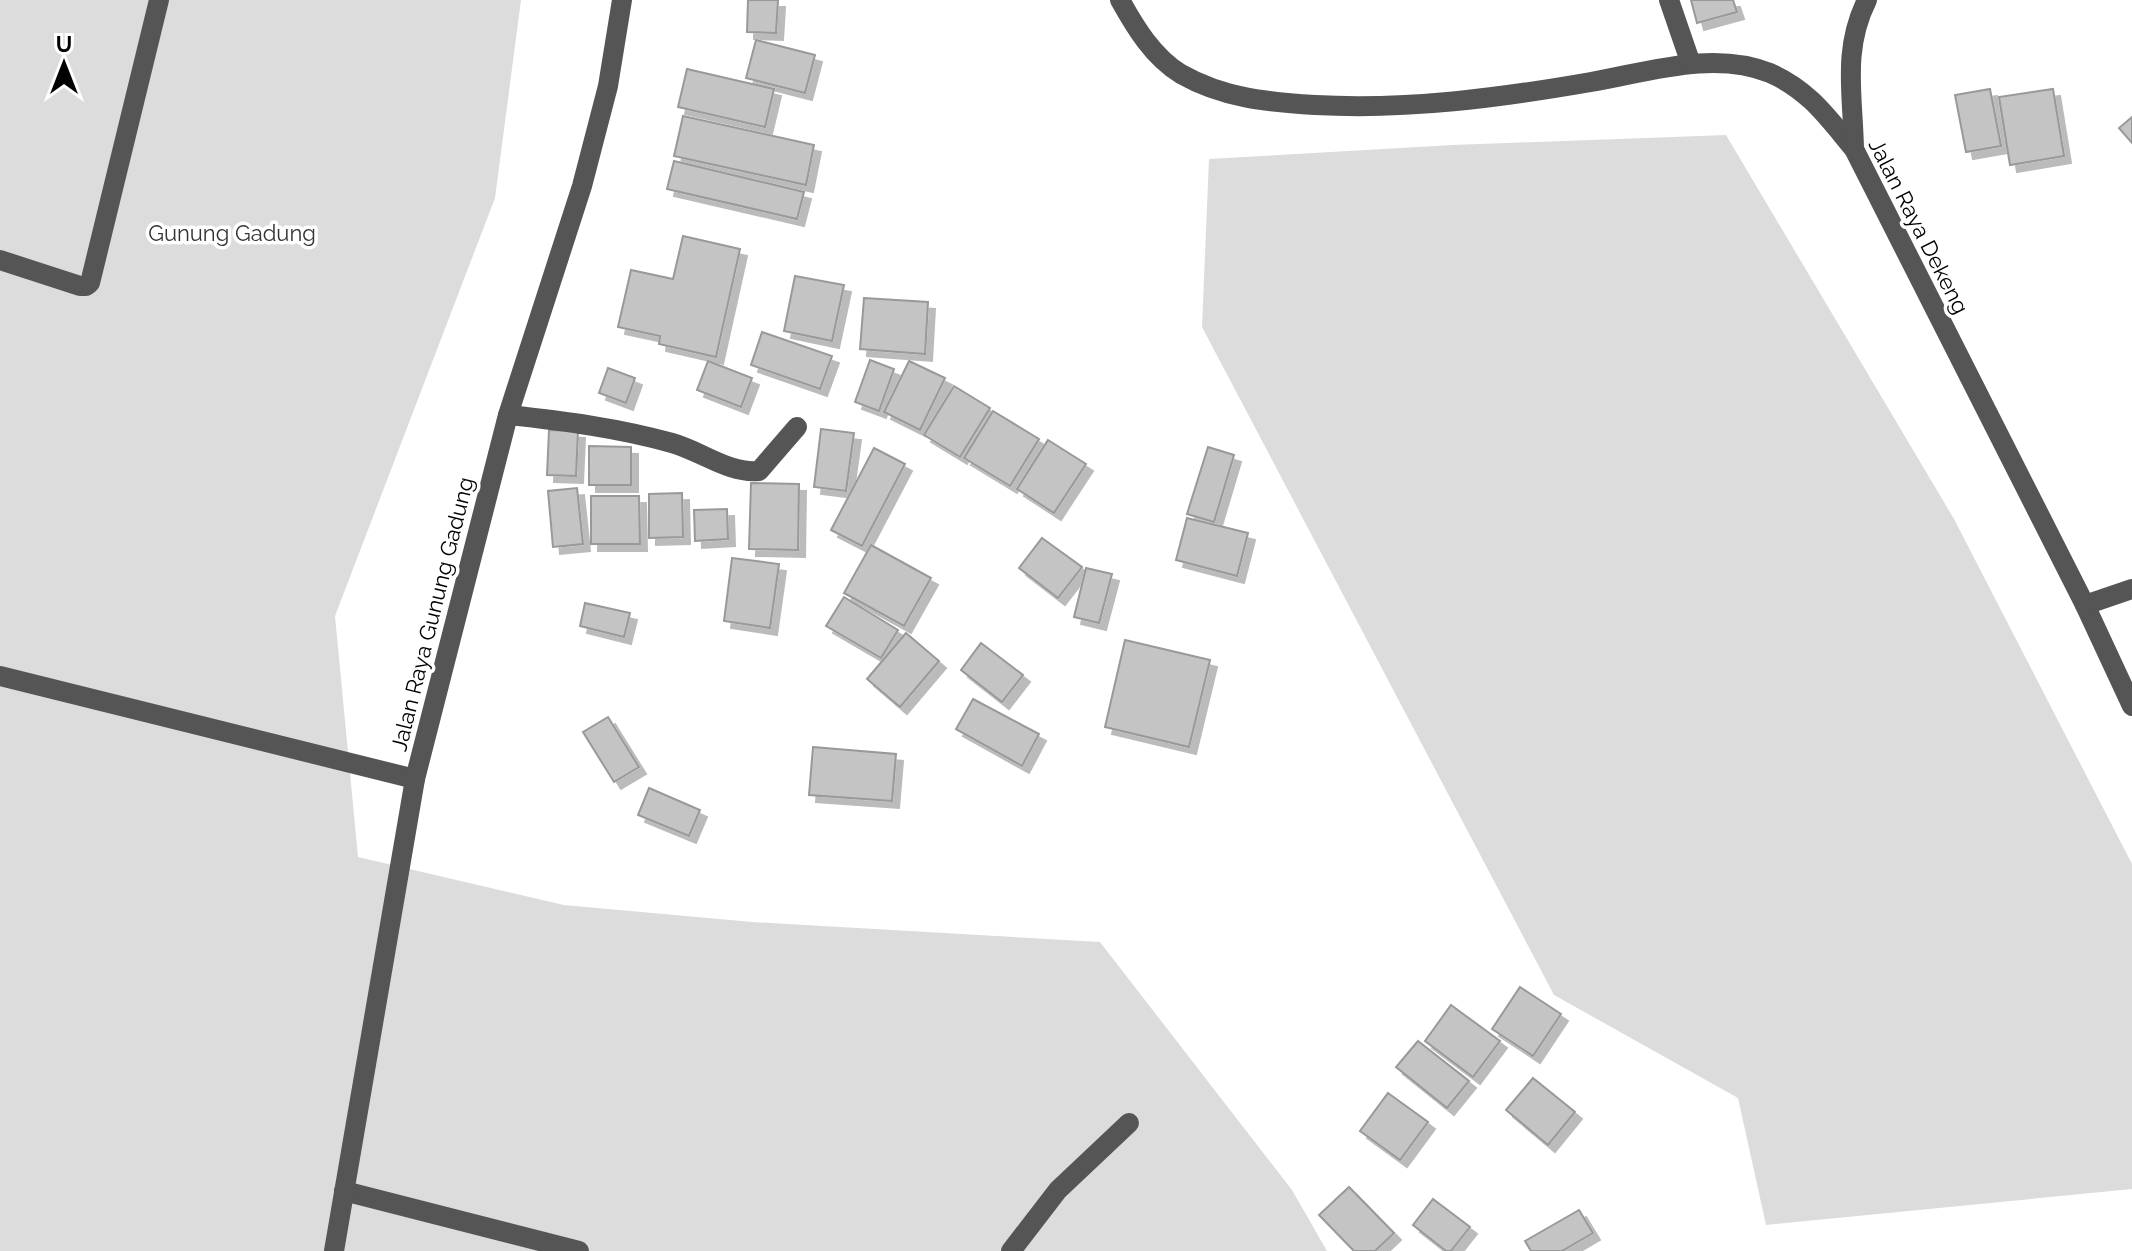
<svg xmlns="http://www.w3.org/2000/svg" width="2132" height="1251" viewBox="0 0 2132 1251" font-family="Raleway,sans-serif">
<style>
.green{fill:#dcdcdc}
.building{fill:#c4c4c4;stroke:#999;stroke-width:2;filter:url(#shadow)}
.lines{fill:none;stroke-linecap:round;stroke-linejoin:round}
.minor{stroke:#555;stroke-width:20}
.labels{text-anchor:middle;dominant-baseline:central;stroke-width:7;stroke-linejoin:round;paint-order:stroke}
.street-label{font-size:22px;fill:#000;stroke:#fff}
.park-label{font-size:22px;fill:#333;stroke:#fff}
</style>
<defs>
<filter id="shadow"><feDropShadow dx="7" dy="7" stdDeviation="0" flood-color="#0004"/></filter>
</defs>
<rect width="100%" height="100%" fill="#fff"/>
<g class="green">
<polygon points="0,0 521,0 495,198 335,616 358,857 564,905 752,922 1100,942 1292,1190 1327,1251 0,1251"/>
<polygon points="1726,135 1954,519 2132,864 2132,1189 1766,1225 1738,1098 1554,995 1202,327 1209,159 1453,145"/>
</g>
<g class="building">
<polygon points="748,0 778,0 776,33 747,32"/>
<polygon points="1691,0 1733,0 1737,12 1697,23"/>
<polygon points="756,40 815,55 805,93 746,78"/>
<polygon points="687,69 774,89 765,127 678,107"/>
<polygon points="1990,89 2001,146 1966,152 1955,95"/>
<polygon points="2053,89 2064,156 2010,165 1999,97"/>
<polygon points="683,116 814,145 806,185 674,156"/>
<polygon points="2132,117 2132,143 2119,128"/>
<polygon points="674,161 804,192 797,219 667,189"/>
<polygon points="683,236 740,249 716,357 659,344 660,336 618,327 631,270 673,279"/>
<polygon points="795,276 844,285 832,341 784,331"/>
<polygon points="864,298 928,302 925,354 860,349"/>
<polygon points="762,332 832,356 820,389 751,365"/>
<polygon points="870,360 894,369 879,411 855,402"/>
<polygon points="708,361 752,378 741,407 697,390"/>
<polygon points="909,361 945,378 920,430 884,412"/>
<polygon points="608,368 635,378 626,403 599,393"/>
<polygon points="954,386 990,408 960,457 924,435"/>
<polygon points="993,411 1039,439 1010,486 964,458"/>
<polygon points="821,429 854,433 846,491 814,487"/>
<polygon points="549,430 578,431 576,476 547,475"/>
<polygon points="1048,440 1086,464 1054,513 1017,489"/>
<polygon points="589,446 631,447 631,485 589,485"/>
<polygon points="1208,447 1234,455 1214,522 1187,514"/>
<polygon points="874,448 905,464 862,546 831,530"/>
<polygon points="751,483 799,484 798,550 749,549"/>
<polygon points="577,488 583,544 553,547 548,491"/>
<polygon points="682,493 683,537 649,538 649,494"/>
<polygon points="591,496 639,496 640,544 591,544"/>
<polygon points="727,509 728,539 695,541 694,510"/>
<polygon points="1187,518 1248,533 1237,576 1176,560"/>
<polygon points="1042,538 1082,567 1058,598 1019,568"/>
<polygon points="871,545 931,578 904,626 844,593"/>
<polygon points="732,558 779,564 770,628 724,621"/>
<polygon points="1086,568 1112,574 1099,623 1074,617"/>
<polygon points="844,597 898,630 881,658 826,626"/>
<polygon points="585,603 630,613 624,637 580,626"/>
<polygon points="906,633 939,661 900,707 867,679"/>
<polygon points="1125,640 1210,660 1189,747 1105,727"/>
<polygon points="981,643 1023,675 1002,702 961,670"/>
<polygon points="973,699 1039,734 1022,766 956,729"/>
<polygon points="608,717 639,767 614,782 583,732"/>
<polygon points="813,747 896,754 892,801 809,795"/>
<polygon points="649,788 700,810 689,836 638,815"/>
<polygon points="1520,987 1561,1014 1533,1056 1492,1029"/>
<polygon points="1451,1005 1500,1041 1473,1077 1425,1041"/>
<polygon points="1418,1041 1469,1081 1447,1108 1396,1067"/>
<polygon points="1533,1078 1575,1112 1548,1145 1506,1110"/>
<polygon points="1388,1093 1428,1122 1400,1160 1360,1131"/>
<polygon points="1349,1187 1394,1233 1375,1251 1354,1251 1319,1215"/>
<polygon points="1433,1199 1470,1227 1451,1251 1446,1251 1413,1225"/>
<polygon points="1579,1210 1593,1233 1562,1251 1531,1251 1525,1241"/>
</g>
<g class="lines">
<g class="minor">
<path d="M1120,0C1135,27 1153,57 1181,74C1223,98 1267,102 1315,105C1408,110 1499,98 1591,82C1648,72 1714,50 1770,73C1809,90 1828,118 1854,149L2085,605L2132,706"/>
<polyline points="1669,0 1691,64"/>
<path d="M1854,149C1853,95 1842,50 1867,0"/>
<polyline points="0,260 80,286 86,286 90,283 159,0"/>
<path d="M508,415C564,421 618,428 672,443C701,451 729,474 759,471L797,427"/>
<polyline points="2085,605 2132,589"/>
<polyline points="0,676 415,779"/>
<polyline points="344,1191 579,1251"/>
<polyline points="334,1251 415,779 508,415 582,186 608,86 622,0"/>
<polyline points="1011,1251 1058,1190 1129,1123"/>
</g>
</g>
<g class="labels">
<g class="street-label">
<text transform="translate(1919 226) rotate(63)">Jalan Raya Dekeng</text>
<text transform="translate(432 614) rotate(-76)">Jalan Raya Gunung Gadung</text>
</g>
<g class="park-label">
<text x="232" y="233">Gunung Gadung</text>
</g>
</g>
<g transform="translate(64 64)" stroke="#ffffff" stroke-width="6" paint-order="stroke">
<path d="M0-6L14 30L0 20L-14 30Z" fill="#000000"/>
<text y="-12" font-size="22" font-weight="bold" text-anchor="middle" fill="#000000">U</text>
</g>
</svg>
